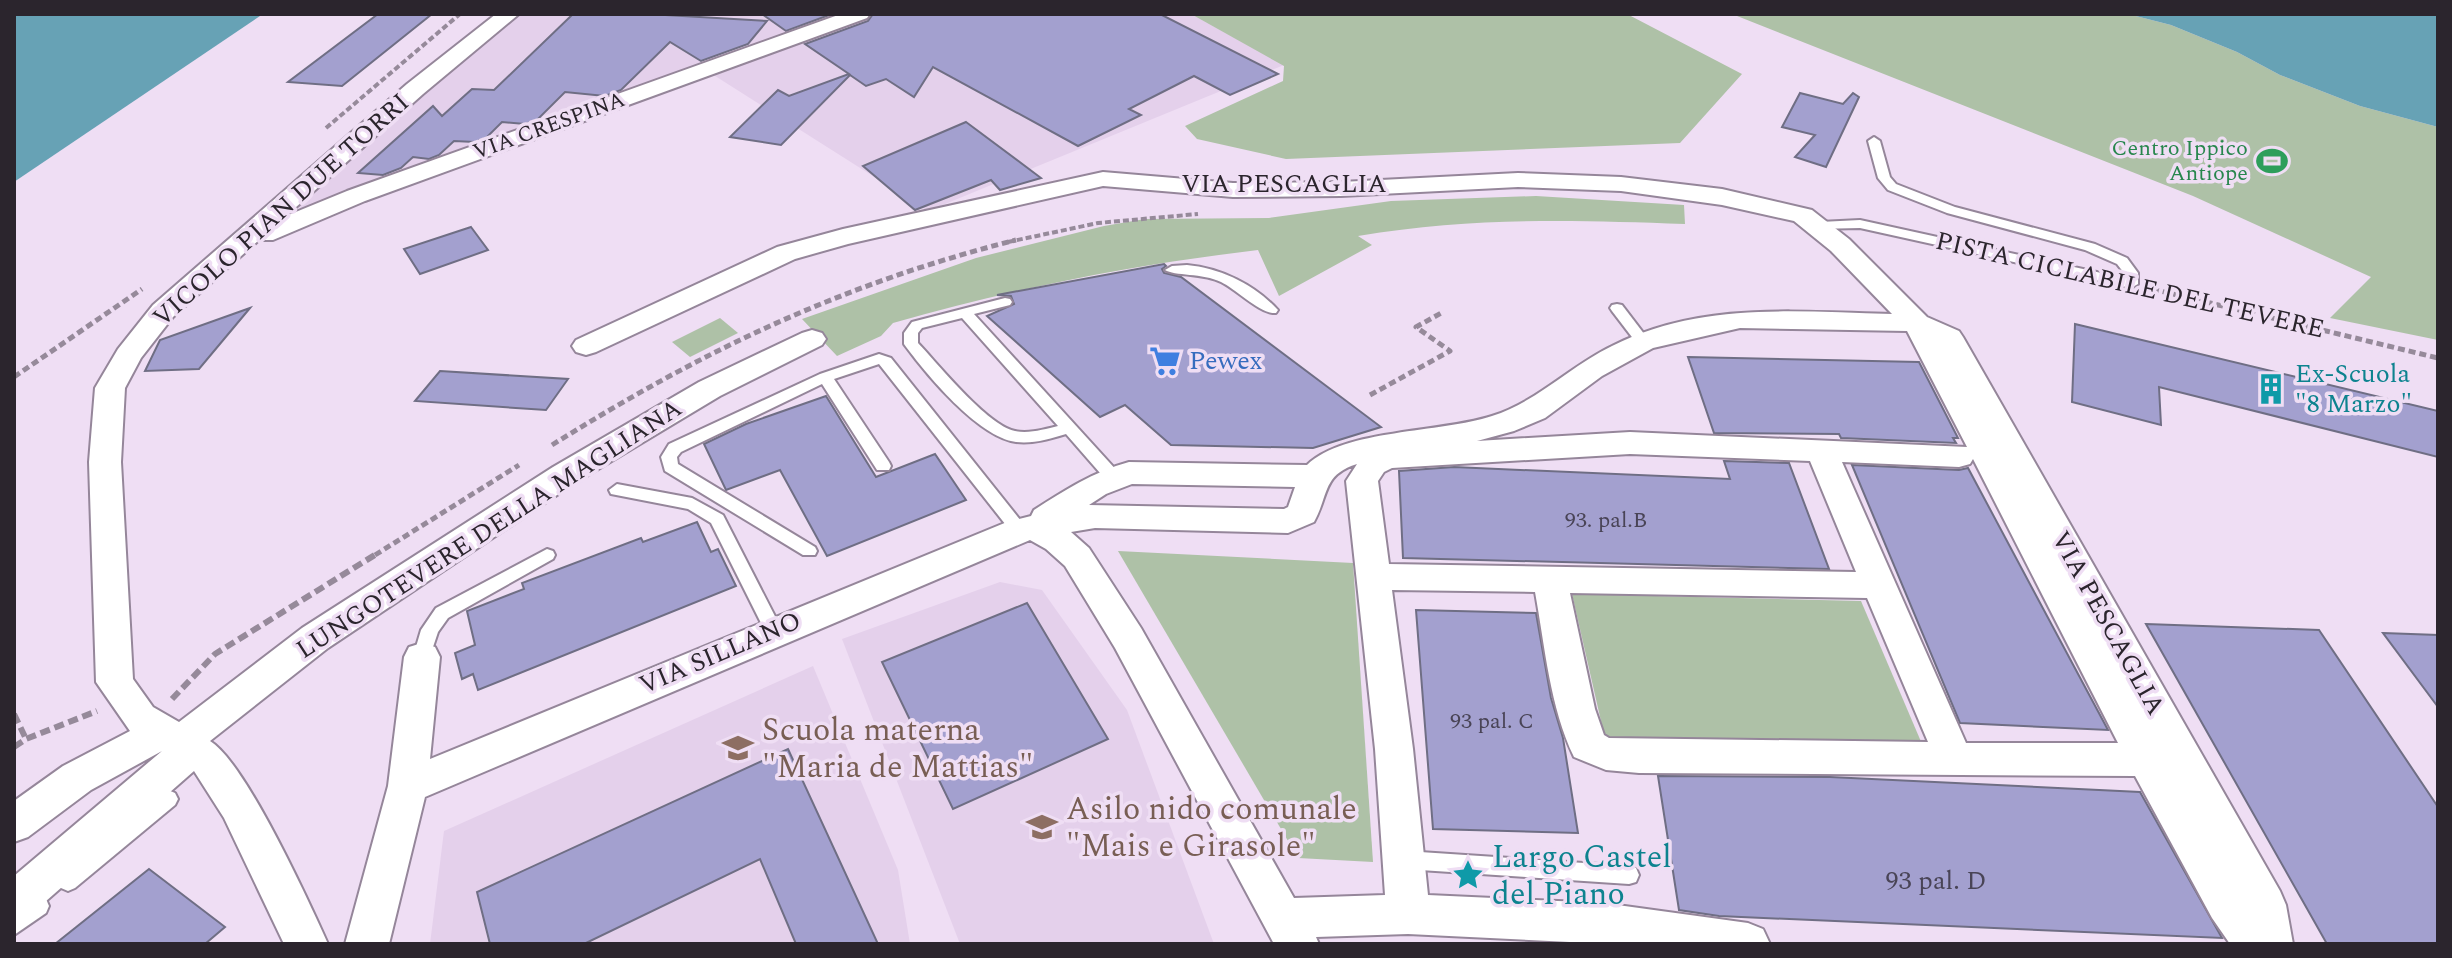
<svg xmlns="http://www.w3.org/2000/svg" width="2452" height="958" viewBox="0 0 2452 958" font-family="Spectral,serif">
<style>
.built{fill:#e4d0eb}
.green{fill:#aec1a7}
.water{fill:#67a2b5}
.building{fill:#a3a0cf;stroke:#6f6e84;stroke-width:2}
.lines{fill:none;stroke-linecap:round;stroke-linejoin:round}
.lane-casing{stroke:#95869a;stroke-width:4}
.street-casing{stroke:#95869a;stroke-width:4}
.path-far2{stroke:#968a9a;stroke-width:4;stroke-dasharray:6 3;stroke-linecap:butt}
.path-far1{stroke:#968a9a;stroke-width:5;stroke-dasharray:7 4;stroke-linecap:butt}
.path{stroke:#968a9a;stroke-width:6;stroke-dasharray:10 5;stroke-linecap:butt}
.lane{fill:#fff;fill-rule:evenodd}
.street{fill:#fff;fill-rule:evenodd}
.labels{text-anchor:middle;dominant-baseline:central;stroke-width:7;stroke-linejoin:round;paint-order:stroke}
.far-street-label{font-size:22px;fill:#2b252d;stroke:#efdef4}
.far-leisure-label{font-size:22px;fill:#27864d;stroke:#efdef4;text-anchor:end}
.number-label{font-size:22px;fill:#494456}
.street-label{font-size:26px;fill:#2b252d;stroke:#efdef4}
.shop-label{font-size:26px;fill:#366cbe;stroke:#efdef4;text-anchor:start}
.culture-label{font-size:26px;fill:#0d838f;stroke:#efdef4;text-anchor:start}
.near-number-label{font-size:26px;fill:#494456}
.near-education-label{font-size:32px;fill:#785e54;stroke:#efdef4;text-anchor:start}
.near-culture-label{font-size:32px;fill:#0d838f;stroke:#efdef4;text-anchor:start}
</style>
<rect width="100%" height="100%" fill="#efdef4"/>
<g class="built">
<polygon points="496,14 1191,14 1284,65 928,211 712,74 336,212 269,204"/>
<polygon points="1000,582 1042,590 1127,710 1214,944 960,944 842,639"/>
<polygon points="813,666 898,870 910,944 430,944 444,831"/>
</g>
<g class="green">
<polygon points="1191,14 1627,14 1742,74 1680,143 1286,159 1197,139 1185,126 1283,81 1284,66"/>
<polygon points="1732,14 2128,14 2171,25 2237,52 2280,75 2360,106 2438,127 2438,340 2330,318 2371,277 2193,196"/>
<path d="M1536,196L1684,205L1685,224C1570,220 1473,217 1358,236L1372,245L1279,296L1258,250C1132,265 1015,288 893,323L881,336L837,356L802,319L976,258L1104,226L1145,219L1269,218L1391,201Z"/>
<polygon points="720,318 738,333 690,357 672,342"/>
<polygon points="1118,551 1353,563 1373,862 1298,858"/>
<polygon points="1572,594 1861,601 1925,751 1606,743"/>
</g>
<g class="water">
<polygon points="14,14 263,14 14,182"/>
<polygon points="2128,14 2438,14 2438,127 2360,106 2280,75 2237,52 2171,25"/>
</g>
<g class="building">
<polygon points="378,14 432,14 342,86 288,82"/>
<polygon points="573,14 648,14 767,21 748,44 701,61 670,42 621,90 605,96 565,92 537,120 525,124 502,122 486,138 475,142 454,141 439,155 429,159 413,157 401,168 383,175 358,173 433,106 442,116 472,89 494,90"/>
<polygon points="762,14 832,14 786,31"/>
<polygon points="873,14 1160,14 1278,74 1230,95 1194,76 1129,109 1141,115 1078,146 933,67 914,97 886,79 866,86 850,75 781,145 730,137 778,90 789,96 849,74 805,44 868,21"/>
<polygon points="1800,93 1843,104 1853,93 1859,97 1826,167 1795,157 1815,135 1782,127"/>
<polygon points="966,122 1041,178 1000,190 991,180 915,210 863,166"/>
<polygon points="471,227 488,250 420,274 404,249"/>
<polygon points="1164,264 1166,266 1162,269 1164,273 1181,277 1381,427 1313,448 1171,445 1125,405 1100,417 987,316 1014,304 1011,296 997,295"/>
<polygon points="250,308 199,369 145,371 160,340"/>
<polygon points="2075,324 2438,411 2438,457 2159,387 2161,425 2072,402"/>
<polygon points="1688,357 1919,362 1958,438 1953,438 1956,443 1841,438 1839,434 1714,433"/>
<polygon points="440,371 568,379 546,410 415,401"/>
<polygon points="826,396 876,477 935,454 966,500 827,556 780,470 726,490 704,444 746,424"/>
<polygon points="1724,461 1789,463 1829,569 1403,558 1399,471 1454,467 1730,479"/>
<polygon points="1852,465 1959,470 1968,468 2108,730 1960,723"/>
<polygon points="697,522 711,552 718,549 736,586 478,690 473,674 462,679 455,653 475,645 467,611 524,589 522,583 641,538 643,542"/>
<polygon points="1027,603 1108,739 953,809 882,662"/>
<polygon points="1416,610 1536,613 1551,698 1563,738 1578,833 1433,829"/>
<polygon points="2146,624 2319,630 2438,807 2438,944 2327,944"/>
<polygon points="2383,633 2438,635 2438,707"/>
<polygon points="788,749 878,944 796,944 760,859 584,944 490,944 477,892"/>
<polygon points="1658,776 1830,777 2140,792 2222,938 1719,916 1679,910"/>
<polygon points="149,869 225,927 205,944 55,944"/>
</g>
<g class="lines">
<defs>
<g id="lane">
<polygon points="1874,137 1880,141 1890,177 1896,184 1955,207 2095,244 2127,258 2138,273 2138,284 2131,288 1860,228 1815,229 1814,226 1820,222 1860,220 2124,278 2124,273 2117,264 2085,250 1947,213 1888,190 1878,178 1868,141"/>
<path d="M1187,265C1221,268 1255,285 1278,310L1276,313C1261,315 1236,289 1221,282C1203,273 1174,276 1165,270L1172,266Z"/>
<path d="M1005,298L1010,299L1012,302L1010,305L974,314L1119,473L1121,477L1119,481H1107L1066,434C1050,439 1033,444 1016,442C978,437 926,374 904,344V333L912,322ZM962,318L1058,426C1045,429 1029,434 1015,431C987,425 939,365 918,343V333L922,328Z"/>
<polygon points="1617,304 1622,305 1648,339 1650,342 1648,345 1638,345 1612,311 1610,308 1612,305"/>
<polygon points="879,354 891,358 1025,526 1027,530 1025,534 1013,534 879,364 834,379 889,462 891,466 889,470 877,470 822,384 681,452 677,457 678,464 815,547 817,551 815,555 803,555 665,471 661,457 669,444 820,374"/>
<polygon points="617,484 692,498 723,515 782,630 779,635 773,637 767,635 711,523 688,509 611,494 609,490"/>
<polygon points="547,549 553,551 555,555 553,559 448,618 438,632 428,662 422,664 416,662 413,657 421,630 436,608"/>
<polygon points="168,790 175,793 178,799 175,805 75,888 68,891 61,888 58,881 61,874 161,793"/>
<polygon points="1405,851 1629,866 1636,868 1639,875 1636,882 1629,884 1405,869 1398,867 1395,860 1398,853"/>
<polygon points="38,896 46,899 49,906 46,913 14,935 14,912"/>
</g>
<g id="street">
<path d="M496,14H519L423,94L286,216L347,191L841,14H870L867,18L365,201L273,240H259L173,317L141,358L125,388L121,462L133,679L153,707L179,722L302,628L553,467L699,382L802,333L812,330L822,333L826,339L822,345L720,396L575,483L328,648L210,741C245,762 309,902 328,944H284L224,818L194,771L29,916L14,922V876L162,751L91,790L28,837L14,842V801L63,766L130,731L96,682L89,462L95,388L118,349L153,305L407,84Z"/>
<path d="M1103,172L1233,183L1341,182L1518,173L1621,177L1722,189L1812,210L1849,239L1927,317L1959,331L1963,337L2280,891L2286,905L2293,944H2230L2212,918L2135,776L1639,773L1606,770L1574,757C1550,708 1545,647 1535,592L1392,590L1413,749L1428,895L1603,903L1748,923L1763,929L1770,944H1610L1408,934L1316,937L1319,944H1274L1115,648L1065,566L1046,549L1030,540L425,797L389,944H345L388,786L404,657L409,647L422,643L435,647L440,657L430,759L1007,522L1031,516L1034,510C1065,490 1093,472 1129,462L1307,465C1344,429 1441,433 1492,416C1537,402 1570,366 1612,346C1701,301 1796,312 1892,314L1831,251L1794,221L1722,205L1621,191L1518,187L1341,196L1233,197L1103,186L848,244L795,259L596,352L586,355L576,352L572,346L576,340L777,247L843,229ZM1740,328L1907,331L1967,447L1630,432L1477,441L1514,431L1545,418L1602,376L1653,348ZM1630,454L1810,461L1856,572L1389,564L1378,481L1384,472L1392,468ZM1973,459L2118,743H1966L1842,462L1959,467L1970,464ZM1357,464L1346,481L1375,749L1385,895L1294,898L1141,628L1089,548L1071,532L1095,528L1288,533L1314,522C1329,495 1322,475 1357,464ZM1132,484L1295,487L1288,507L1284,509L1089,505L1106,494ZM1570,593L1867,598L1928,742L1609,738L1604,735L1595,709Z"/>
</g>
</defs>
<use href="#lane" class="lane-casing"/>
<use href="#street" class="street-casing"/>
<g class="path-far2">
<polyline points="326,128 460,14"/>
<polyline points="1008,242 1098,223 1198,214"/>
</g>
<g class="path-far1">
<polyline points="2152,289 2438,358"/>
<polyline points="14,377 142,289"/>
<polyline points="1370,395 1450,351 1416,327 1443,312"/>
<path d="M552,445C704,350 842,284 1016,240"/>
<polyline points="375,555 519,465"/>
</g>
<g class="path">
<polyline points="172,699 215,654 378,553"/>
<polyline points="14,714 26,739"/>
<polyline points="14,747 26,739 97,711"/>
</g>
<use href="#lane" class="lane"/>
<use href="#street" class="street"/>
</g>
<defs>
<symbol id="stadium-bare" viewBox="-9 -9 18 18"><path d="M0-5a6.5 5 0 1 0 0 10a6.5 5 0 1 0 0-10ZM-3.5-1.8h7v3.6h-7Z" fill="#2e9e5b" stroke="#efdef4" stroke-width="2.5" paint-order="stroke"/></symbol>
<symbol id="supermarket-bare" viewBox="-9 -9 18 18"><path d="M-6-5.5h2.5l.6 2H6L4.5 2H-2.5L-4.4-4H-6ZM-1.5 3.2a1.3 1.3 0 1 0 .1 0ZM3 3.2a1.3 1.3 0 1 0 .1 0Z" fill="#3f7fe0" stroke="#efdef4" stroke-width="2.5" paint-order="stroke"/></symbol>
<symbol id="building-bare" viewBox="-9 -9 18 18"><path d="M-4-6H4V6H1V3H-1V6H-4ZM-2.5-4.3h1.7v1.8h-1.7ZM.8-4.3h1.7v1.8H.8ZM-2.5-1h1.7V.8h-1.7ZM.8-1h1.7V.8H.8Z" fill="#0f9aa8" stroke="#efdef4" stroke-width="2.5" paint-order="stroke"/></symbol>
<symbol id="school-bare" viewBox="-9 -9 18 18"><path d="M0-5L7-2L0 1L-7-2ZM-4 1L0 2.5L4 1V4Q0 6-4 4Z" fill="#8d6e63" stroke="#efdef4" stroke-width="2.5" paint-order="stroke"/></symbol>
<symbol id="sight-bare" viewBox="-9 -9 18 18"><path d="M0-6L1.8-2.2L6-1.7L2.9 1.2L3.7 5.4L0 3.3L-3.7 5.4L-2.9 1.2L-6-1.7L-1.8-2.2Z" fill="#0f9aa8" stroke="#efdef4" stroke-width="2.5" paint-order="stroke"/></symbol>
</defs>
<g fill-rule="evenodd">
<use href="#stadium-bare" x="2250" y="139" width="44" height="44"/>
<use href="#supermarket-bare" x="1143" y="339" width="44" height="44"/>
<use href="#building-bare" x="2249" y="367" width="44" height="44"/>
<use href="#school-bare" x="716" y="726" width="44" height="44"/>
<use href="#school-bare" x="1020" y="805" width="44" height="44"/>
<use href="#sight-bare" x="1446" y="853" width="44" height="44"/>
</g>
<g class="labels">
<g class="far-street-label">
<text transform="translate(549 126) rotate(-20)">VIA CRESPINA</text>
</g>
<g class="far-leisure-label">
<text x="2248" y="148">Centro Ippico<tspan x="2248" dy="25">Antiope</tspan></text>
</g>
<g class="number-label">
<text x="1606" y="520">93. pal.B</text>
<text x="1492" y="721">93 pal. C</text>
</g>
<g class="street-label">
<text x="1284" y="184">VIA PESCAGLIA</text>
<text transform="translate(281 210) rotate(-42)">VICOLO PIAN DUE TORRI</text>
<text transform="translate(2130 285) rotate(13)">PISTA CICLABILE DEL TEVERE</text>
<text transform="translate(489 529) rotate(-33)">LUNGOTEVERE DELLA MAGLIANA</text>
<text transform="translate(2108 623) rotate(61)">VIA PESCAGLIA</text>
<text transform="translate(720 653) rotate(-23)">VIA SILLANO</text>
</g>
<g class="shop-label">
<text x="1189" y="361">Pewex</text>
</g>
<g class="culture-label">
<text x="2295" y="374">Ex-Scuola<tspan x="2295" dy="30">"8 Marzo"</tspan></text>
</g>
<g class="near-number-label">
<text x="1936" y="881">93 pal. D</text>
</g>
<g class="near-education-label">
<text x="762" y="730">Scuola materna<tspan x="762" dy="37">"Maria de Mattias"</tspan></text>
<text x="1066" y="809">Asilo nido comunale<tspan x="1066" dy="37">"Mais e Girasole"</tspan></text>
</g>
<g class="near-culture-label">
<text x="1492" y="857">Largo Castel<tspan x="1492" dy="37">del Piano</tspan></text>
</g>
</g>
<rect width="2452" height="958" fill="none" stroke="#2b252d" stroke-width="32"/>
</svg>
